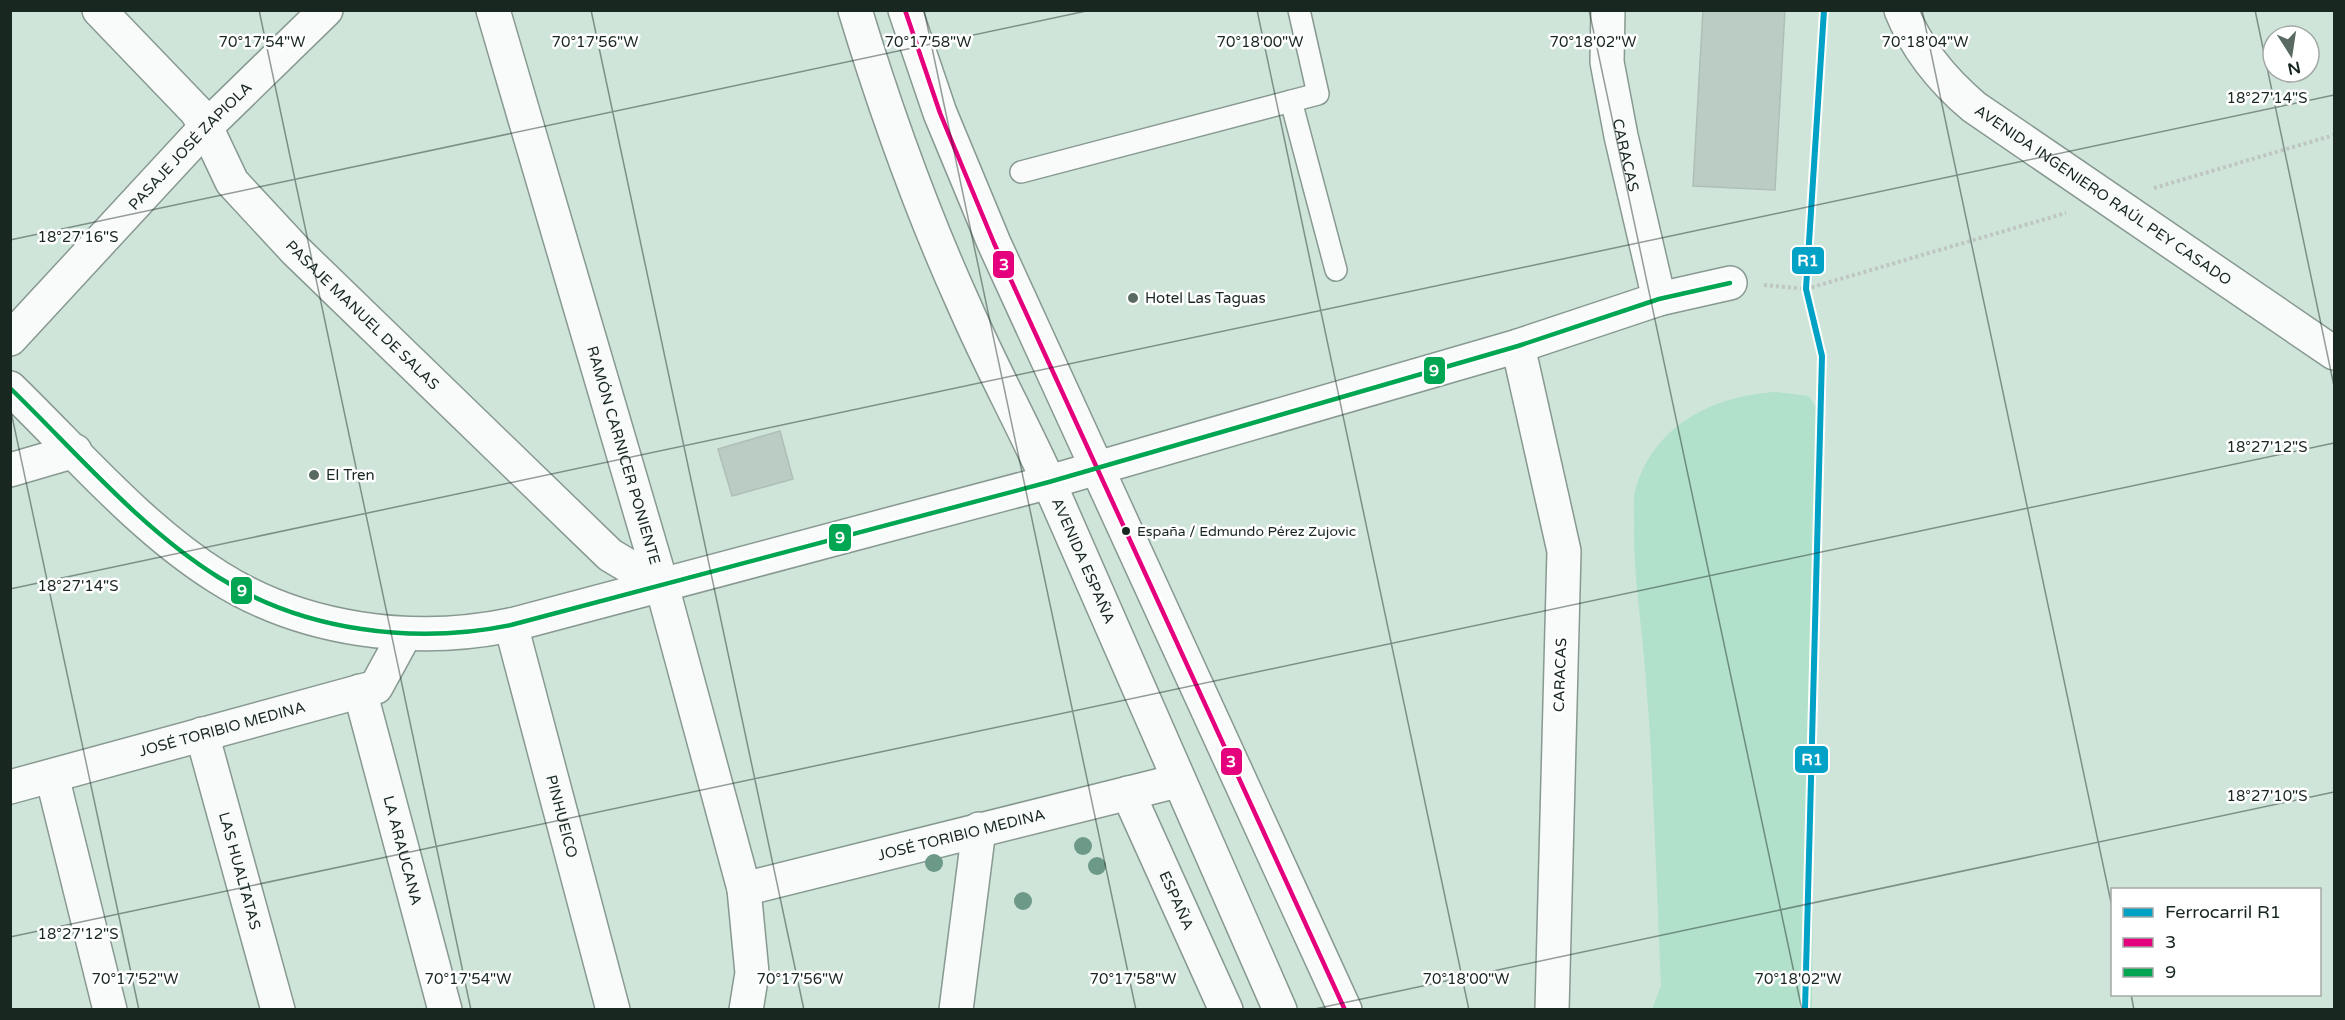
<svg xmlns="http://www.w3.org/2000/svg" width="2345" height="1020" viewBox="0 0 2345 1020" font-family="'Varela Round',sans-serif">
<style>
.green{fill:#b1e0cb}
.building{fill:#bbccc4;stroke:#afbfb7;stroke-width:1.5}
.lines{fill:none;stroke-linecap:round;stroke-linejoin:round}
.lane-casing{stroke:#889991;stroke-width:24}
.street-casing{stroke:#889991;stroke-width:36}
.secondary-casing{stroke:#889991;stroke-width:36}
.path{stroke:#bfc6c2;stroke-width:4;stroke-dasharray:3 3;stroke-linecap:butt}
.lane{stroke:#f8fbf9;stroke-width:21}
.street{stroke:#f8fbf9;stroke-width:33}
.secondary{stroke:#f8fbf9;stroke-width:33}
.bus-1-casing{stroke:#fff;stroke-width:9}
.bus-2-casing{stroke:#fff;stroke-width:9}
.bus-1{stroke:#e5007d;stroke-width:4.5}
.bus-2{stroke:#00a651;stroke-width:4.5}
.rail-1-casing{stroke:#fff;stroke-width:10}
.rail-1{stroke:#01a2c5;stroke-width:6}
.tree{fill:#6d9988}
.ticks{fill:none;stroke:#192721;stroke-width:1.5;stroke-opacity:0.45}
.poi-dot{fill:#596a62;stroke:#fff;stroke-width:2}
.bus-dot{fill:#192721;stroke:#fff;stroke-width:2}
.labels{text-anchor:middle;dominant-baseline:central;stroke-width:5;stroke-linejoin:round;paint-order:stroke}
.bus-label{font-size:14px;fill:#192721;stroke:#fff;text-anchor:start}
.street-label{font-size:15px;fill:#192721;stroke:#fff}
.poi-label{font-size:15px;fill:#192721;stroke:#fff;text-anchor:start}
.ticks-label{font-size:15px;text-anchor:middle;fill:#192721;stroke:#fff;stroke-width:5;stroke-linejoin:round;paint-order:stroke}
.line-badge{stroke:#fff;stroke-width:2}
.badge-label{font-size:16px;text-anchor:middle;font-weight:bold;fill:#fff}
</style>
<rect width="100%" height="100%" fill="#cfe5da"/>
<path class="green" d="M1777,392L1809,396L1818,410L1812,1009H1652L1661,986C1656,880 1654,774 1645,668C1641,620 1633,571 1634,523C1634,513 1633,501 1635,491C1653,425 1714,395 1777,392Z"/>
<g class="building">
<polygon points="1703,10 1785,10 1775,190 1693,186"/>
<polygon points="780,431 793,479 732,496 718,449"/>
</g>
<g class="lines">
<defs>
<g id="lane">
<polyline points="1291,101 1336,270"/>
<polyline points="1021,172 1318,94 1299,10"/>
</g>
<g id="street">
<path id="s1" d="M99,10L196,111L206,127L232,182L296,251L610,555L662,586"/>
<path id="s2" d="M493,10L662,586L744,889L752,973L746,1010"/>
<path id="s3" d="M1608,10L1607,62L1621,136L1659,299"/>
<path id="s4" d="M10,339L206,127L326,10"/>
<polyline points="1518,346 1564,551 1552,1010"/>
<path d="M10,388C76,452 140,528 218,577C303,631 414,645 511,625L1049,482L1518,346L1659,299L1730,283"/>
<polyline points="10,470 75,451"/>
<path id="s5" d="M511,625L613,1010"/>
<path id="s6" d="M360,691L445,1010"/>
<path id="s7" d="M202,734L278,1010"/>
<polyline points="52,776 110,1010"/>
<path id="s8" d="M10,787L376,687L405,634"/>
<path id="s9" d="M1128,793L1226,1010"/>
<path id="s10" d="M744,889L1177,781"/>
<polyline points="956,1010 979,829"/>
</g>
<g id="secondary">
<path id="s11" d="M855,10C886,112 921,210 965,307C991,367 1023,425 1050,485C1127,659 1202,835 1280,1010"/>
<polyline points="905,10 940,113 994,243 1345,1010"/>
<path id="s12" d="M1901,10C1917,50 1942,80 1974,107L2334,353"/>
</g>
</defs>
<use href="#lane" class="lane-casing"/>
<use href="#street" class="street-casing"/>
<use href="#secondary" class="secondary-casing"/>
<g class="path">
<polyline points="2154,188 2334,135"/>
<polyline points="1764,285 1806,289 2066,213"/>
</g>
<use href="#lane" class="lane"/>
<use href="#street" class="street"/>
<use href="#secondary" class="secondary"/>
<defs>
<polyline id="bus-1" points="905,10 940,113 994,243 1345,1010"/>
<path id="bus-2" d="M10,388C76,452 140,528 218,577C303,631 414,645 511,625L1049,482L1518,346L1659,299L1730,283"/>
</defs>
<use href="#bus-1" class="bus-1-casing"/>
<use href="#bus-2" class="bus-2-casing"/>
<use href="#bus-1" class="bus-1"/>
<use href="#bus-2" class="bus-2"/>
<defs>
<polyline id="rail-1" points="1805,1010 1822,356 1806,289 1824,10"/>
</defs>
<use href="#rail-1" class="rail-1-casing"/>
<use href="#rail-1" class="rail-1"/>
</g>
<g class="tree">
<circle cx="1083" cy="846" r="9"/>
<circle cx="934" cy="863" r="9"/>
<circle cx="1097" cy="866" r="9"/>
<circle cx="1023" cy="901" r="9"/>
</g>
<path class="ticks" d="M259,10L471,1010M591,10L804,1010M924,10L1136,1010M1257,10L1469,1010M1589,10L1802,1010M1922,10L2112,907M2255,10L2334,386M10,240L1091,10M10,407L139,1010M10,589L2334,95M10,937L2334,443M2131,994L2134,1010M1310,1010L2334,792"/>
<g class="poi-dot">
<circle cx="1133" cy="298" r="6"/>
<circle cx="314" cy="475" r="6"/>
</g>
<circle class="bus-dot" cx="1126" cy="531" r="5"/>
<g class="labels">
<g class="bus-label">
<text x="1137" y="531">España / Edmundo Pérez Zujovic</text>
</g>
<g class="street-label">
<text stroke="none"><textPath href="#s4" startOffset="264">PASAJE JOSÉ ZAPIOLA</textPath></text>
<text stroke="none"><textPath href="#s3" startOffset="147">CARACAS</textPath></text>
<text stroke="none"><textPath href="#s12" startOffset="279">AVENIDA INGENIERO RAÚL PEY CASADO</textPath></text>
<text stroke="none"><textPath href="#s1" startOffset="406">PASAJE MANUEL DE SALAS</textPath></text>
<text stroke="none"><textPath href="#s2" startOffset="464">RAMÓN CARNICER PONIENTE</textPath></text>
<text stroke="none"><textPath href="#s11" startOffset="597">AVENIDA ESPAÑA</textPath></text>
<text transform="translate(1560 675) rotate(-88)">CARACAS</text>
<text stroke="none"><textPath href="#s8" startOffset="220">JOSÉ TORIBIO MEDINA</textPath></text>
<text stroke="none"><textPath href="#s5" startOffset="198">PINHUEICO</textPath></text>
<text stroke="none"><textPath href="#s10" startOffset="224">JOSÉ TORIBIO MEDINA</textPath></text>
<text stroke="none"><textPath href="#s6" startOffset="165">LA ARAUCANA</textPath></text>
<text stroke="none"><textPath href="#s7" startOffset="142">LAS HUALTATAS</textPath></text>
<text stroke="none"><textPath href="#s9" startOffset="118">ESPAÑA</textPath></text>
</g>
<g class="poi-label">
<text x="1145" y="298">Hotel Las Taguas</text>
<text x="326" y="475">El Tren</text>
</g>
</g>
<g class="ticks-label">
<text x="262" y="47">70°17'54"W</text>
<text x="595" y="47">70°17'56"W</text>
<text x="928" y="47">70°17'58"W</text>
<text x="1260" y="47">70°18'00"W</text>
<text x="1593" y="47">70°18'02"W</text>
<text x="1925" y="47">70°18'04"W</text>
<text x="2267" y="103">18°27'14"S</text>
<text x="78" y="242">18°27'16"S</text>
<text x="2267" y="452">18°27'12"S</text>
<text x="78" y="591">18°27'14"S</text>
<text x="2267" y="801">18°27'10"S</text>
<text x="78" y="939">18°27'12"S</text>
<text x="135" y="984">70°17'52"W</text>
<text x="468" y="984">70°17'54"W</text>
<text x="800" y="984">70°17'56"W</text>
<text x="1133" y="984">70°17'58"W</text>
<text x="1466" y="984">70°18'00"W</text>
<text x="1798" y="984">70°18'02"W</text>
</g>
<g class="line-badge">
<rect x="1791" y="246" width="34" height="29" rx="6" fill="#01a2c5"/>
<rect x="992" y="250" width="23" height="29" rx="6" fill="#e5007d"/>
<rect x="1423" y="356" width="23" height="29" rx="6" fill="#00a651"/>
<rect x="828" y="523" width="24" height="29" rx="6" fill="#00a651"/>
<rect x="230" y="576" width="23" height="29" rx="6" fill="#00a651"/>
<rect x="1794" y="745" width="35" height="29" rx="6" fill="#01a2c5"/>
<rect x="1220" y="747" width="23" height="29" rx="6" fill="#e5007d"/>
</g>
<g class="badge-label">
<text x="1808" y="266">R1</text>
<text x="1004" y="270">3</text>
<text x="1434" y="376">9</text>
<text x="840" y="543">9</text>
<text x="242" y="596">9</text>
<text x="1812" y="765">R1</text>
<text x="1231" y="767">3</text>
</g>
<rect width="2345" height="1020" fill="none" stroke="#192721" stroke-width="24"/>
<rect x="2111" y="888" width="210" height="108" fill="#ffffff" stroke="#a3a9a6" stroke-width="1.5"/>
<rect x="2123" y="908" width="30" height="9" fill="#01a2c5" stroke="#a3a9a6" stroke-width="1.5"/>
<text x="2165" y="918" font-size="18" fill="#192721">Ferrocarril R1</text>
<rect x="2123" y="938" width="30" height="9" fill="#e5007d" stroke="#a3a9a6" stroke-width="1.5"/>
<text x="2165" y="948" font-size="18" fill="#192721">3</text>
<rect x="2123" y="968" width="30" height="9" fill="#00a651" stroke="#a3a9a6" stroke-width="1.5"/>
<text x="2165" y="978" font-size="18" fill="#192721">9</text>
<g transform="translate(2291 54) rotate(168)"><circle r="28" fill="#ffffff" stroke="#a3a9a6" stroke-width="1.5"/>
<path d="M0-4.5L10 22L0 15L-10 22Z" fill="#596a62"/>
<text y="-9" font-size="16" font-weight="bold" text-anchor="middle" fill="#192721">N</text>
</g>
</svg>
